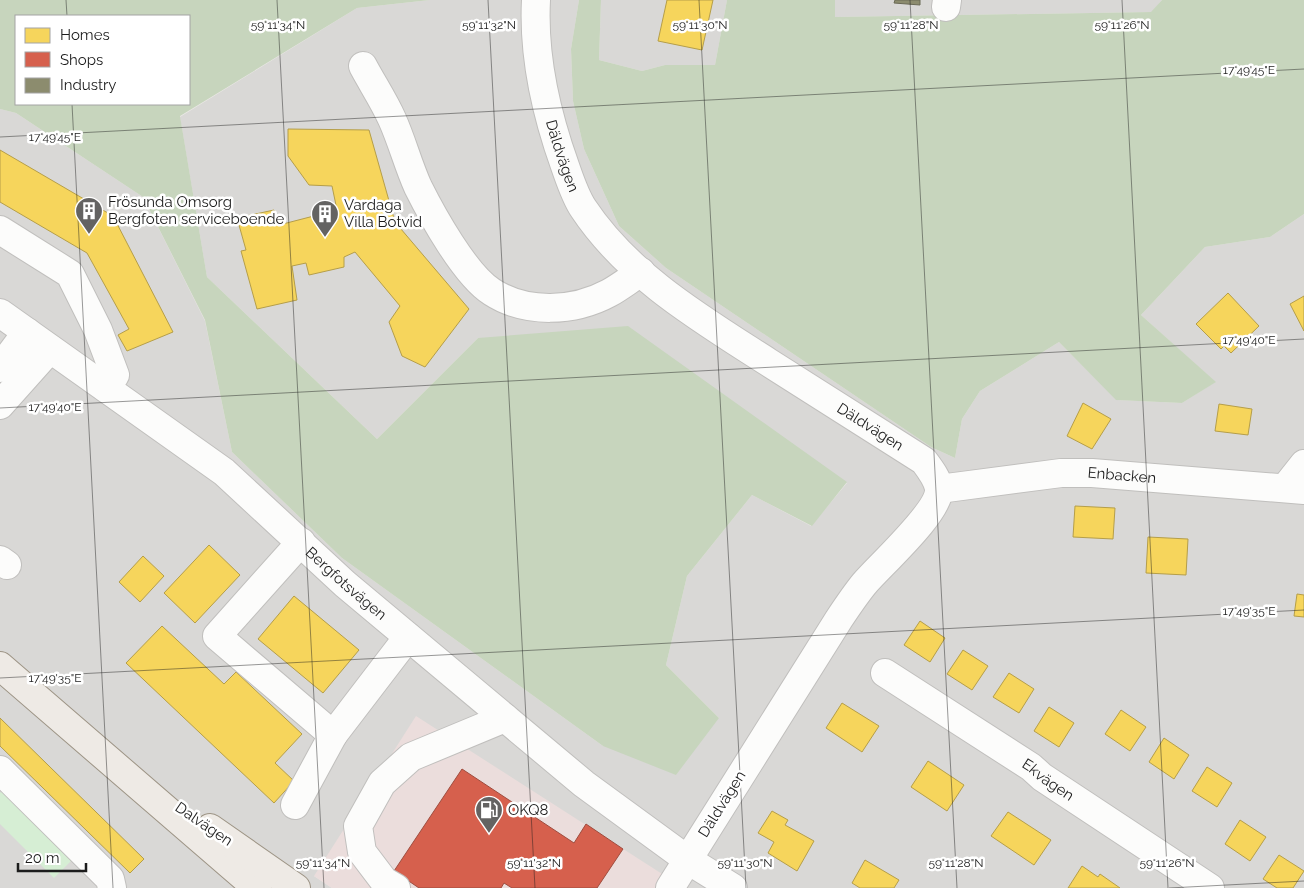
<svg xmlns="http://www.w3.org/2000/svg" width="1304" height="888" viewBox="0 0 1304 888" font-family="Raleway,sans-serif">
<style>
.residential{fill:#d9d8d6}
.commercial{fill:#ebdddc}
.forest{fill:#c7d5bd;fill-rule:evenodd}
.park{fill:#d6eed4}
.homes{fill:#f6d55c;stroke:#b59e49}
.shops{fill:#d6604d;stroke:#9e4c3e}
.industry{fill:#8c8c6e;stroke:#6a6a55}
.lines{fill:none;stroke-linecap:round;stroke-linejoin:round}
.minor-casing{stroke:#c0bfbd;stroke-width:30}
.major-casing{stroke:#9d9485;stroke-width:30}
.minor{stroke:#fcfcfb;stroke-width:28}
.major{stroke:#eeeae5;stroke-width:28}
.ticks{fill:none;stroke:#1c1c1c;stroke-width:1;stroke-opacity:0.45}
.labels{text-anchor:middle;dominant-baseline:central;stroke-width:5;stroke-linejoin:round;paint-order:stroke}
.street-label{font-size:15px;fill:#1c1c1c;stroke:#fff}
.poi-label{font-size:15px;fill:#1c1c1c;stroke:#fff;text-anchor:start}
.ticks-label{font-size:12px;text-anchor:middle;fill:#1c1c1c;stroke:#fff;stroke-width:5;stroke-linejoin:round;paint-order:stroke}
</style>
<rect width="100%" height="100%" fill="#eae8e5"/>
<g class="residential">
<polygon points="430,0 579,0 571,49 573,101 584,149 619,226 666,268 931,447 955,458 962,419 980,391 1059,342 1117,400 1182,403 1215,382 1141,315 1205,247 1270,237 1304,214 1304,888 684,888 314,876 332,888 0,888 0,109 16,113 143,197 205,321 232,452 342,558 603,746 719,718 666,665 687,576 752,495 811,526 847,483 478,338 377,439 207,277 180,117 357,8"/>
<polygon points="601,0 727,0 715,65 665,65 642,71 599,60"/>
<polygon points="835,0 1162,0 1152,12 835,17"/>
</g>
<polygon class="commercial" points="416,716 684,888 332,888 314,876"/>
<g class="forest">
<path d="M0,0H430L357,8L180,116L207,277L377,439L478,338L628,326L847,482L812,526L752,495L687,576L666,665L719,718L676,775L603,746L342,558L232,452L205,320L143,197L16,113L0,109ZM189,16V104H16V16Z"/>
<polygon points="579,0 601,0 599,60 642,71 665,65 715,65 727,0 835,0 835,17 1151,12 1162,0 1304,0 1304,214 1270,237 1205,247 1141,315 1216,382 1182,403 1116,400 1059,342 980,391 962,419 955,458 931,447 666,268 619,226 584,149 573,101 571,49"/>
</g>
<polygon class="park" points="3,790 72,860 54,878 0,824 0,793"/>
<g class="homes">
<polygon points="667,0 713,0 702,50 658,41"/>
<polygon points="288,129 369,130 395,222 469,309 425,367 402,356 389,322 400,306 355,252 344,257 344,267 309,275 306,263 292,266 297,300 257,309 241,251 246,250 237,218 274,210 279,225 337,210 332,186 309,185 288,156"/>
<polygon points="0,150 113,216 173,332 127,351 118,335 129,329 87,253 0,202"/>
<polygon points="1228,293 1259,326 1231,353 1224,346 1221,349 1196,324"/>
<polygon points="1304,296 1304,331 1290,304"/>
<polygon points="1083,403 1111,419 1092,449 1067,436"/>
<polygon points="1219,404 1252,409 1248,435 1215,431"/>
<polygon points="1075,506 1115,508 1113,539 1073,537"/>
<polygon points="1148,537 1188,539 1186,575 1146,573"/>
<polygon points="209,545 240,575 195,623 164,593"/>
<polygon points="143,556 164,576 140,602 119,582"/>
<polygon points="1297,594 1304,595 1304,617 1294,616"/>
<polygon points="294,596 359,650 323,693 258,639"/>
<polygon points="920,621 945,638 930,662 904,645"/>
<polygon points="162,626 224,684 236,672 302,734 275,763 294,781 274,803 126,663"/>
<polygon points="963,650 988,666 972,690 947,674"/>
<polygon points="1009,673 1034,689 1019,713 993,697"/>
<polygon points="842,703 879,726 862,752 826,728"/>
<polygon points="1049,707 1074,723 1059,747 1034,731"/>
<polygon points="1121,710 1146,727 1130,751 1105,734"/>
<polygon points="0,718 144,859 130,873 0,746"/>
<polygon points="1164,738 1189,755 1174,779 1149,762"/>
<polygon points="928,761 964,785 947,811 911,787"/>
<polygon points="1207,767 1232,783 1217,807 1192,791"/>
<polygon points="772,811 788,820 785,825 814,841 797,871 768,853 774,842 758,833"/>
<polygon points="1008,812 1051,840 1034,865 991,836"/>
<polygon points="1240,820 1266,837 1250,861 1225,844"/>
<polygon points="1279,855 1304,871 1293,888 1277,888 1263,879"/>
<polygon points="865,860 899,880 894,888 860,888 852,883"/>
<polygon points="1082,866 1098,877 1100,874 1120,888 1068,888"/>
</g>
<polygon class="shops" points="462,769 574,843 586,824 623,849 597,888 512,888 504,883 501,888 419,888 394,871"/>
<polygon class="industry" points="895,0 920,0 920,5 894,3"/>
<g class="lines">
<defs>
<g id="minor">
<path id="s1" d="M536,0C533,57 546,113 565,166C570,180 575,196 583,208C628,276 701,319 768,362C820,395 872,428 924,461C930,469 937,478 939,488C941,511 880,565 864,584C855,595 847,607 839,619L670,888"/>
<polyline points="946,7 947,0"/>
<path d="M363,66C372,83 384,101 392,119C402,141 408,165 418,187C432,215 465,275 492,292C526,314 574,312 609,293C620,287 630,279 641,272"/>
<polyline points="0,230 70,274 98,330 115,375 106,388"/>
<path id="s2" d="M0,313L224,472L345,584L584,784L688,860L733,888"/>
<polyline points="0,368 27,332"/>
<polyline points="0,405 50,349"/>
<polyline points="1285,488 1304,464"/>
<path id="s3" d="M939,489L1061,473H1092L1304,490"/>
<polyline points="301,542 217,636 333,735 408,637"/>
<polyline points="0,560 7,565"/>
<path id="s4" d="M885,673L1031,767L1042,777L1210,888"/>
<polyline points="0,770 110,879 112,888"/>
<polyline points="295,805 333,735"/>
<polyline points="396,888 384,881 362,852 358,826 382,783 411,757 505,718"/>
</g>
<g id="major">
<polyline points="0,666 257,888"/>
<polyline points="210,828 296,888"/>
</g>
</defs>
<use href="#minor" class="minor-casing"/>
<use href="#major" class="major-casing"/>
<use href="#minor" class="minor"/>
<use href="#major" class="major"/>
</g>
<path class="ticks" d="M66,0L67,16M277,0L324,888M488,0L535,888M699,0L746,888M910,0L957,888M1122,0L1168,888M72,104L113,888M0,137L1304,69M0,408L1304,339M0,678L1304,610M1169,888L1304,881"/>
<defs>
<symbol id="building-pin" viewBox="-11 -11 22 30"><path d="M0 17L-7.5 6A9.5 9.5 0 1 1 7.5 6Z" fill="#646362" stroke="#fff"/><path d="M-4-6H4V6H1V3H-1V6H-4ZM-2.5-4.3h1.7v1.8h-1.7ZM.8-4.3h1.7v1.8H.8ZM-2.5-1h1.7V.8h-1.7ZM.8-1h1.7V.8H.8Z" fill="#fff"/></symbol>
<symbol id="fuel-pin" viewBox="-11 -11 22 30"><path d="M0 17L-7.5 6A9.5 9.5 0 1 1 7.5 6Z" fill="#646362" stroke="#fff"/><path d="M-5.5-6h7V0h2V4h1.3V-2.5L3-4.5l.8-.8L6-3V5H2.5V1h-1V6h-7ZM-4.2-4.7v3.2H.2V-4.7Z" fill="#fff"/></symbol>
</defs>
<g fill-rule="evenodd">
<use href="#building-pin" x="73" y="195" width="32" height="43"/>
<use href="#building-pin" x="309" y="198" width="32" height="43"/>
<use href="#fuel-pin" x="473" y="794" width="32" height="43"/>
</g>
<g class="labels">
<g class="street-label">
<text stroke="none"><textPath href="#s1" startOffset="159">Däldvägen</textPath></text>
<text stroke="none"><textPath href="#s1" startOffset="579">Däldvägen</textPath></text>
<text stroke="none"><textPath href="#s3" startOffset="184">Enbacken</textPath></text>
<text stroke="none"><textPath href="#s2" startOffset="440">Bergfotsvägen</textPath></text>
<text stroke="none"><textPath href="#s4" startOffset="195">Ekvägen</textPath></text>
<text transform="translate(722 804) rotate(-58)">Däldvägen</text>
<text transform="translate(204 824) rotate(34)">Dalvägen</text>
</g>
<g class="poi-label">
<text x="108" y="202">Frösunda Omsorg<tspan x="108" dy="17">Bergfoten serviceboende</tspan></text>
<text x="344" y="205">Vardaga<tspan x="344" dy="17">Villa Botvid</tspan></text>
<text x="508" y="810">OKQ8</text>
</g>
</g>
<g class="ticks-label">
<text x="278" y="29">59°11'34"N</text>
<text x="489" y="29">59°11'32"N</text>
<text x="700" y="29">59°11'30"N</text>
<text x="911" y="29">59°11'28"N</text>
<text x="1122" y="29">59°11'26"N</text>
<text x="1249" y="74">17°49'45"E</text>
<text x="55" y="141">17°49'45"E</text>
<text x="1249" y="344">17°49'40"E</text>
<text x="55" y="411">17°49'40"E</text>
<text x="1249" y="615">17°49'35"E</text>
<text x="55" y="682">17°49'35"E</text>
<text x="323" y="867">59°11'34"N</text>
<text x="534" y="867">59°11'32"N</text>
<text x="745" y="867">59°11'30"N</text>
<text x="956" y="867">59°11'28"N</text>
<text x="1167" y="867">59°11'26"N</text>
</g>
<rect x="15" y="15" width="175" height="90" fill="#ffffff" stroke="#a4a4a4"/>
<rect x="25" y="28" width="25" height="15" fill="#f6d55c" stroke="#a4a4a4"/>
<text x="60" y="40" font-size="15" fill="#1c1c1c">Homes</text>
<rect x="25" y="52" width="25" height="15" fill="#d6604d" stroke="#a4a4a4"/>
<text x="60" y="65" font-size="15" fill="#1c1c1c">Shops</text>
<rect x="25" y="78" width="25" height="15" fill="#8c8c6e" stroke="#a4a4a4"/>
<text x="60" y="90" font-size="15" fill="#1c1c1c">Industry</text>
<path d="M18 863v8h68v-8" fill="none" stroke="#1c1c1c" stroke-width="2.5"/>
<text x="25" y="863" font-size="15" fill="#1c1c1c" stroke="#ffffff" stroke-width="4" paint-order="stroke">20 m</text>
</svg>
